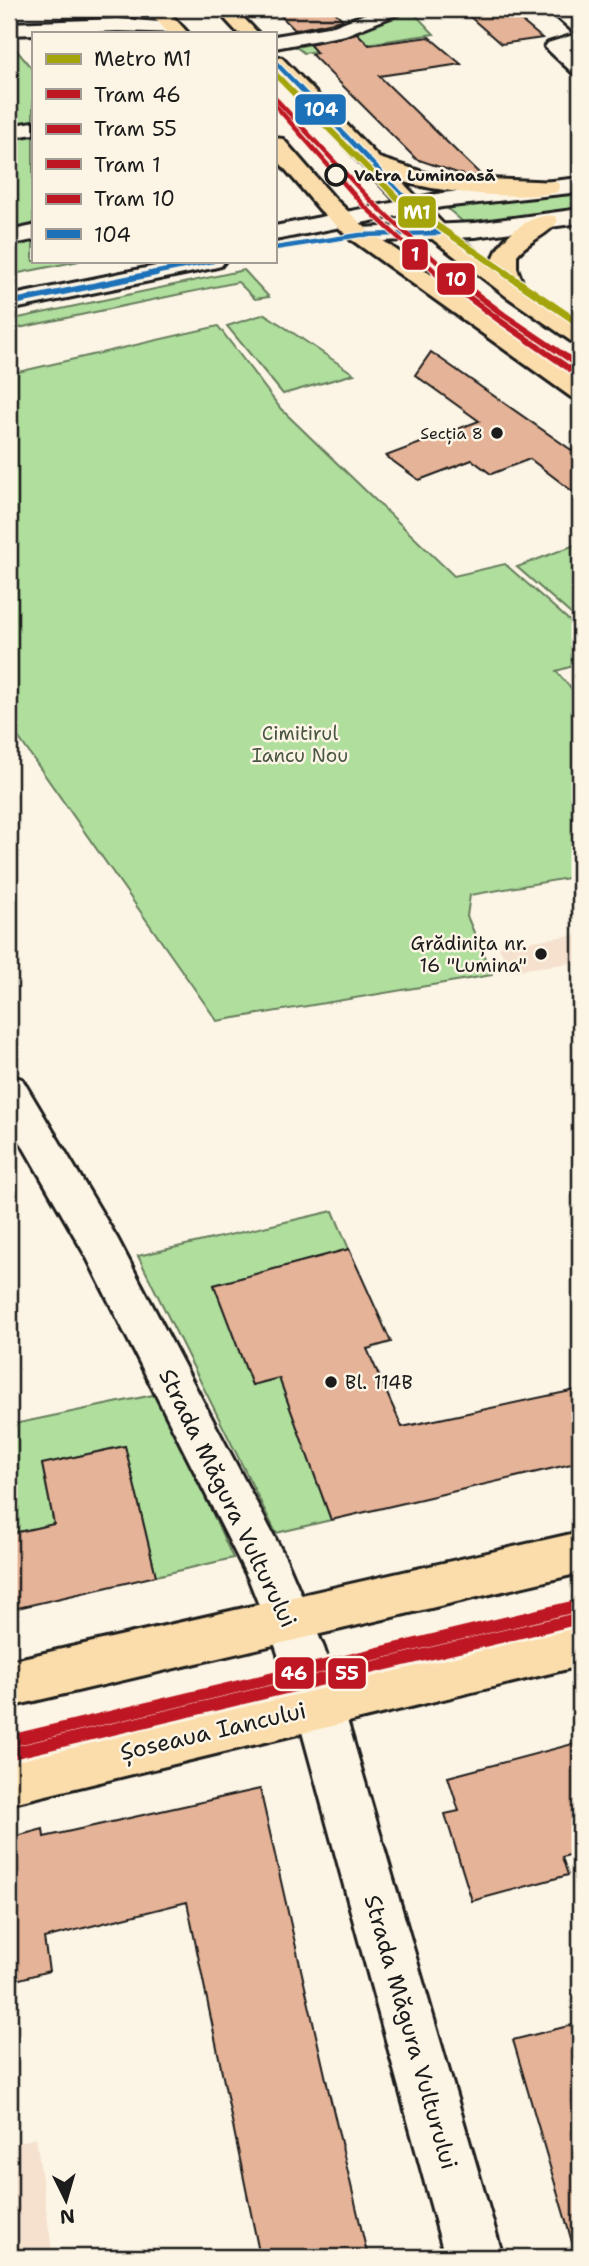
<svg xmlns="http://www.w3.org/2000/svg" width="589" height="2266" viewBox="0 0 589 2266" font-family="'Shantell Sans',sans-serif">
<style>
.built{fill:#f5e1ce}
.green{fill:#afde9d;stroke:#667d5c;stroke-width:2}
.building{fill:#e5b397;stroke:#1c1c1c;stroke-width:2}
.lines{fill:none;stroke-linecap:round;stroke-linejoin:round}
.minor-casing{stroke:#1c1c1c;stroke-width:6}
.major-casing{stroke:#1c1c1c;stroke-width:6}
.minor{fill:#fcf5e5;fill-rule:evenodd}
.major{fill:#fbddab;fill-rule:evenodd}
.bus-1-far1-casing{stroke:#fcf5e5;stroke-width:7}
.bus-1-casing{stroke:#fcf5e5;stroke-width:10}
.bus-1-far1{stroke:#1d71b8;stroke-width:4.5}
.bus-1{stroke:#1d71b8;stroke-width:6}
.tram-1-casing{stroke:#fcf5e5;stroke-width:18}
.tram-2-casing{stroke:#fcf5e5;stroke-width:18}
.tram-3-far1-casing{stroke:#fcf5e5;stroke-width:7}
.tram-3-casing{stroke:#fcf5e5;stroke-width:10}
.tram-4-far1-casing{stroke:#fcf5e5;stroke-width:7}
.tram-4-casing{stroke:#fcf5e5;stroke-width:10}
.tram-1{stroke:#be1622;stroke-width:12}
.tram-2{stroke:#be1622;stroke-width:12}
.tram-3-far1{stroke:#be1622;stroke-width:4.5}
.tram-3{stroke:#be1622;stroke-width:6}
.tram-4-far1{stroke:#be1622;stroke-width:4.5}
.tram-4{stroke:#be1622;stroke-width:6}
.metro-1-far1-casing{stroke:#fcf5e5;stroke-width:9}
.metro-1-casing{stroke:#fcf5e5;stroke-width:10}
.metro-1-far1{stroke:#a4a40b;stroke-width:6}
.metro-1{stroke:#a4a40b;stroke-width:7}
.stop-dot{fill:#fcf5e5;stroke:#1c1c1c;stroke-width:3.5}
.poi-dot{fill:#1c1c1c;stroke:#fcf5e5;stroke-width:2.5}
.labels{text-anchor:middle;dominant-baseline:central;stroke-width:5;stroke-linejoin:round;paint-order:stroke}
.far-stop-label{font-size:16px;font-weight:bold;fill:#1c1c1c;stroke:#fcf5e5;text-anchor:start}
.far-poi-label{font-size:16px;fill:#1c1c1c;stroke:#fcf5e5;text-anchor:end}
.park-label{font-size:19px;fill:#485643;stroke:#fcf5e5}
.poi-label{font-size:19px;fill:#1c1c1c;stroke:#fcf5e5;text-anchor:end}
.near-street-label{font-size:23px;fill:#1c1c1c;stroke:#fcf5e5}
.line-badge{stroke:#fcf5e5;stroke-width:2.5}
.badge-label{font-size:19px;text-anchor:middle;font-weight:bold;fill:#fff}
</style>
<rect width="100%" height="100%" fill="#fcf5e5"/>
<filter id="ink" filterUnits="userSpaceOnUse"><feTurbulence type="fractalNoise" baseFrequency=".0143" numOctaves="2"/><feDisplacementMap in="SourceGraphic" scale="14" xChannelSelector="R" yChannelSelector="G"/><feConvolveMatrix kernelMatrix="1 2 1 2 8 2 1 2 1" color-interpolation-filters="sRGB"/></filter>
<g filter="url(#ink)">
<g class="built">
<polygon points="580,934 580,962 509,971 499,946"/>
<polygon points="36,2138 53,2257 9,2257 9,2145"/>
</g>
<g class="green">
<path d="M404,9H410L434,34L304,53L296,47C334,40 369,26 404,9Z"/>
<polygon points="9,41 33,70 33,125 9,129"/>
<polygon points="33,133 33,225 9,230 9,137"/>
<polygon points="580,190 580,212 470,228 441,203"/>
<polygon points="33,240 33,261 79,261 9,275 9,245"/>
<polygon points="244,270 269,297 255,299 238,282 9,330 9,320"/>
<polygon points="265,314 354,374 283,394 227,326"/>
<polygon points="218,326 281,409 454,576 505,564 580,630 580,664 556,671 580,699 580,876 470,895 467,916 492,975 217,1021 9,724 9,374"/>
<polygon points="580,543 580,622 517,567"/>
<polygon points="333,1211 349,1249 214,1285 252,1385 279,1378 331,1520 276,1533 138,1256"/>
<polygon points="158,1394 233,1558 156,1576 125,1446 42,1464 54,1524 9,1534 9,1425"/>
</g>
<g class="building">
<polygon points="274,9 332,9 343,20 295,30"/>
<polygon points="461,9 507,9 542,38 501,44"/>
<polygon points="357,33 369,45 429,37 461,64 379,76 482,176 466,176 416,159 311,54 317,53 309,44"/>
<polygon points="431,352 580,456 580,497 530,459 491,474 472,460 419,480 386,456 479,421 415,375"/>
<polygon points="349,1249 391,1342 367,1349 402,1427 580,1389 580,1462 331,1520 279,1378 252,1385 214,1285"/>
<polygon points="125,1446 156,1576 9,1610 9,1534 54,1524 42,1464"/>
<polygon points="580,1742 580,1852 562,1857 568,1875 472,1901 445,1814 459,1811 448,1777"/>
<polygon points="260,1789 328,2088 368,2257 260,2257 187,1902 44,1938 49,1971 9,1982 9,1838 43,1829 44,1837"/>
<polygon points="580,2023 580,2241 572,2242 513,2040"/>
</g>
<g class="lines">
<defs>
<g id="minor">
<polygon points="378,9 403,9 401,13 345,35 275,48 275,36 334,26"/>
<polygon points="548,9 569,9 580,18 580,33 573,31"/>
<polygon points="118,19 174,23 184,29 180,33 118,31 9,35 9,23"/>
<polygon points="580,33 580,45 569,49 580,59 580,75 573,73 545,47 548,43"/>
<polygon points="33,122 33,134 9,138 9,126"/>
<polygon points="580,178 580,192 442,207 275,240 275,226 442,193"/>
<polygon points="580,209 580,223 475,237 359,242 351,240 348,235 351,230 359,228 475,223"/>
<polygon points="33,226 33,240 9,245 9,231"/>
<polygon points="180,261 225,261 221,266 213,268 9,310 9,296"/>
<polygon points="9,1075 22,1079 117,1238 286,1559 324,1648 343,1706 503,2257 445,2257 295,1706 276,1648 249,1580 87,1258 9,1122"/>
</g>
<g id="major">
<polygon points="147,9 166,9 188,33 168,33"/>
<polygon points="216,9 235,9 258,33 238,33"/>
<path d="M275,56L282,58L379,158L439,177L557,182L560,187L557,192C519,201 438,192 401,181L447,228L493,264C494,240 532,211 555,216L558,221C548,235 528,241 517,255V268L524,287L580,325V343L571,341L506,296L431,238L275,73Z"/>
<polygon points="275,138 283,139 336,200 368,230 580,380 580,400 571,397 352,240 320,210 275,157"/>
<polygon points="580,1532 580,1573 9,1707 9,1661"/>
<polygon points="580,1622 580,1666 9,1804 9,1756"/>
</g>
</defs>
<use href="#minor" class="minor-casing"/>
<use href="#major" class="major-casing"/>
<use href="#minor" class="minor"/>
<use href="#major" class="major"/>
<defs>
<g id="bus-1-far1">
<polyline points="275,62 439,233"/>
<polyline points="275,248 360,235 439,233"/>
<polyline points="148,274 213,261"/>
</g>
<polyline id="bus-1" points="9,303 156,273"/>
</defs>
<use href="#bus-1-far1" class="bus-1-far1-casing"/>
<use href="#bus-1" class="bus-1-casing"/>
<use href="#bus-1-far1" class="bus-1-far1"/>
<use href="#bus-1" class="bus-1"/>
<defs>
<polyline id="tram-1" points="9,1741 580,1605"/>
<polyline id="tram-2" points="12,1753 580,1618"/>
<polyline id="tram-3-far1" points="275,105 363,205 438,274"/>
<polyline id="tram-3" points="436,273 499,320 580,376"/>
<polyline id="tram-4-far1" points="275,98 371,201 450,274"/>
<polyline id="tram-4" points="448,273 504,315 580,366"/>
</defs>
<use href="#tram-1" class="tram-1-casing"/>
<use href="#tram-2" class="tram-2-casing"/>
<use href="#tram-3-far1" class="tram-3-far1-casing"/>
<use href="#tram-3" class="tram-3-casing"/>
<use href="#tram-4-far1" class="tram-4-far1-casing"/>
<use href="#tram-4" class="tram-4-casing"/>
<use href="#tram-1" class="tram-1"/>
<use href="#tram-2" class="tram-2"/>
<use href="#tram-3-far1" class="tram-3-far1"/>
<use href="#tram-3" class="tram-3"/>
<use href="#tram-4-far1" class="tram-4-far1"/>
<use href="#tram-4" class="tram-4"/>
<defs>
<polyline id="metro-1-far1" points="275,74 398,199 508,274"/>
<polyline id="metro-1" points="505,273 580,324"/>
</defs>
<use href="#metro-1-far1" class="metro-1-far1-casing"/>
<use href="#metro-1" class="metro-1-casing"/>
<use href="#metro-1-far1" class="metro-1-far1"/>
<use href="#metro-1" class="metro-1"/>
</g>
</g>
<circle class="stop-dot" cx="336" cy="175" r="10"/>
<g class="poi-dot">
<circle cx="497" cy="433" r="7"/>
<circle cx="541" cy="954" r="7"/>
<circle cx="331" cy="1382" r="7"/>
</g>
<g class="labels">
<g class="far-stop-label">
<text x="354" y="175">Vatra Luminoasă</text>
</g>
<g class="far-poi-label">
<text x="483" y="433">Secția 8</text>
</g>
<g class="park-label">
<text x="300" y="733">Cimitirul<tspan x="300" dy="22">Iancu Nou</tspan></text>
</g>
<g class="poi-label">
<text x="527" y="943">Grădinița nr.<tspan x="527" dy="22">16 "Lumina"</tspan></text>
<text x="345" y="1382" text-anchor="start">Bl. 114B</text>
</g>
<g class="near-street-label">
<text transform="translate(228 1498) rotate(64)">Strada Măgura Vulturului</text>
<text transform="translate(213 1731) rotate(-13)">Șoseaua Iancului</text>
<text transform="translate(411 2032) rotate(74)">Strada Măgura Vulturului</text>
</g>
</g>
<g class="line-badge">
<rect x="294" y="93" width="53" height="33" rx="7" fill="#1d71b8"/>
<rect x="397" y="195" width="40" height="34" rx="7" fill="#a4a40b"/>
<rect x="401" y="238" width="28" height="33" rx="7" fill="#be1622"/>
<rect x="436" y="262" width="40" height="34" rx="7" fill="#be1622"/>
<rect x="274" y="1656" width="41" height="34" rx="7" fill="#be1622"/>
<rect x="327" y="1657" width="40" height="33" rx="7" fill="#be1622"/>
</g>
<g class="badge-label">
<text x="321" y="116">104</text>
<text x="417" y="219">M1</text>
<text x="415" y="261">1</text>
<text x="456" y="286">10</text>
<text x="294" y="1680">46</text>
<text x="347" y="1680">55</text>
</g>
<rect width="589" height="2266" fill="none" stroke="#fcf5e5" stroke-width="35"/>
<rect x="18" y="18" width="554" height="2231" fill="none" stroke="#1c1c1c" stroke-width="2.5" filter="url(#ink)"/>
<rect x="32" y="32" width="245" height="231" fill="#fcf5e5" stroke="#a29e95" stroke-width="2"/>
<rect x="46" y="54" width="35" height="10" fill="#a4a40b" stroke="#a29e95" stroke-width="2"/>
<text x="94" y="66" font-size="21" fill="#1c1c1c">Metro M1</text>
<rect x="46" y="89" width="35" height="10" fill="#be1622" stroke="#a29e95" stroke-width="2"/>
<text x="94" y="102" font-size="21" fill="#1c1c1c">Tram 46</text>
<rect x="46" y="124" width="35" height="10" fill="#be1622" stroke="#a29e95" stroke-width="2"/>
<text x="94" y="136" font-size="21" fill="#1c1c1c">Tram 55</text>
<rect x="46" y="159" width="35" height="10" fill="#be1622" stroke="#a29e95" stroke-width="2"/>
<text x="94" y="172" font-size="21" fill="#1c1c1c">Tram 1</text>
<rect x="46" y="194" width="35" height="10" fill="#be1622" stroke="#a29e95" stroke-width="2"/>
<text x="94" y="206" font-size="21" fill="#1c1c1c">Tram 10</text>
<rect x="46" y="229" width="35" height="10" fill="#1d71b8" stroke="#a29e95" stroke-width="2"/>
<text x="94" y="242" font-size="21" fill="#1c1c1c">104</text>
<g transform="translate(66 2200) rotate(175)" stroke="#fcf5e5" stroke-width="5" paint-order="stroke">
<path d="M0-5L12 26L0 18L-12 26Z" fill="#1c1c1c"/>
<text y="-10" font-size="19" font-weight="bold" text-anchor="middle" fill="#1c1c1c">N</text>
</g>
</svg>
